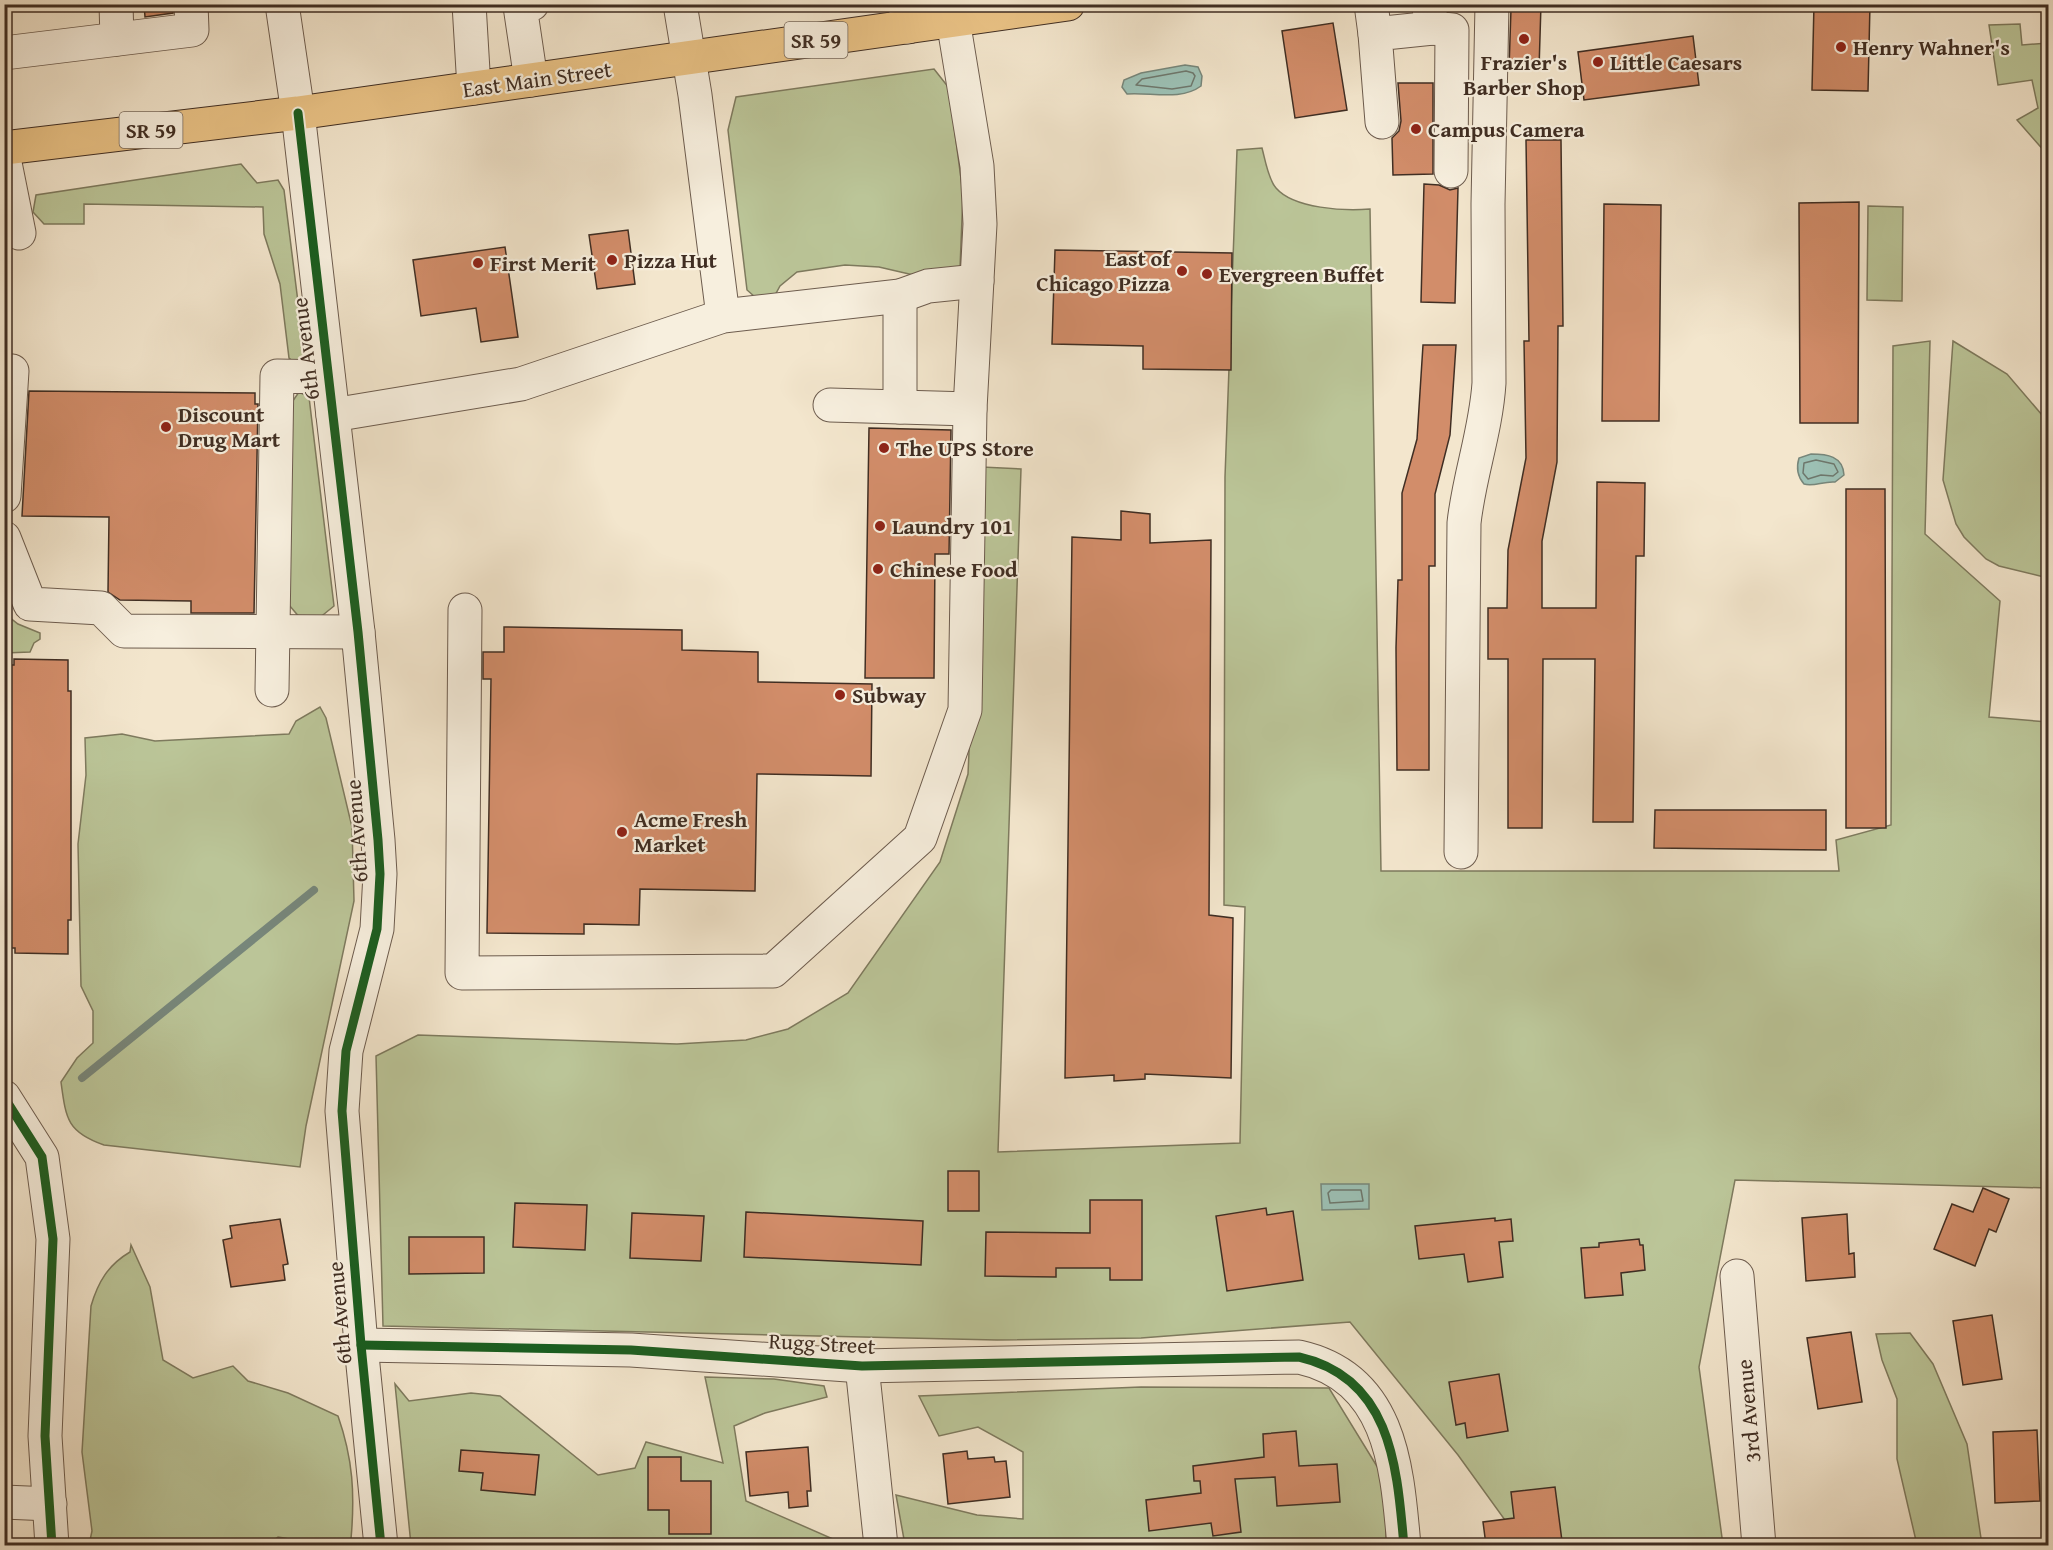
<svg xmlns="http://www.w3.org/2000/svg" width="2053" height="1550" viewBox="0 0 2053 1550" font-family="'Gentium Book Plus',serif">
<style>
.green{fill:#bbc598;stroke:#7e7a5e;stroke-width:1.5}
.water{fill:#9cc0b4;stroke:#77867a;stroke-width:1.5}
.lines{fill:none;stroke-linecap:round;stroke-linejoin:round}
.shore{stroke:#6e776c;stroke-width:1.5}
.stream{stroke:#77867a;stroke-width:8}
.building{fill:#d28d6a;stroke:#402e23;stroke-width:1.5}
.minor-casing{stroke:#6d5c4e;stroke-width:35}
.major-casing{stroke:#402e23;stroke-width:35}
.path{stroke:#402e23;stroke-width:4;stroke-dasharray:4.5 3;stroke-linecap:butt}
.minor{stroke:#f7efde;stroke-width:33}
.major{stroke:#eac386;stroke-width:33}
.cycleway-casing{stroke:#f7efde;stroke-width:13}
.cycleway{stroke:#1b5e20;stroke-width:9}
.poi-dot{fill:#8f2418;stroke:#f7efde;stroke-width:2}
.labels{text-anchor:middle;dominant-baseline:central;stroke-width:4.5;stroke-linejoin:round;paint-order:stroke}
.shield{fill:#f7efde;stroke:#77685b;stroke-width:1.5}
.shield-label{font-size:21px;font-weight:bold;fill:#402e23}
.poi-label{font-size:22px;font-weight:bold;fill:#402e23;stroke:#f7efde;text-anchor:start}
.street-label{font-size:22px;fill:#402e23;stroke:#f7efde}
</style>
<rect width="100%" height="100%" fill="#f3e6cd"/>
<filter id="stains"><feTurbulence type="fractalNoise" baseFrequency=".00333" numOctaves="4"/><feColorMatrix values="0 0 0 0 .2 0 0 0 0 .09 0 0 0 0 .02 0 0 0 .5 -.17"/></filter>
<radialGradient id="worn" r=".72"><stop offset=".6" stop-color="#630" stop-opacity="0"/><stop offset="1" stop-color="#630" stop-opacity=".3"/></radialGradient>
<g class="green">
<polygon points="2020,24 2022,45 2048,43 2048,152 2046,153 2017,120 2038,108 2032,80 1998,85 1989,25"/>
<polygon points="934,69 949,88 963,194 960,268 922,277 879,267 845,265 797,272 780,286 774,297 755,297 747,290 728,130 736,97"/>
<path d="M1262,148C1265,159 1268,179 1276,188C1294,209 1345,211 1370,209L1381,871H1839L1836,840L1891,825L1893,346L1930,341L1925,534L2000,601L1989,717L2048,722V1188L1735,1180L1699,1367L1723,1545H1523L1458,1455L1350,1322L1141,1338L997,1340L383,1326L376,1056L418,1035L677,1044L746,1040L788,1029L848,993L940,862L968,774L982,467L1021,469L998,1152L1240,1143L1245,907L1224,905L1225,477L1237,150Z"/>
<polygon points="241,164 257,183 278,180 284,190 305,358 295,363 289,358 280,284 264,234 263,207 84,204 84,224 44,224 33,212 36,195"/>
<polygon points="1868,206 1903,207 1902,301 1867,300"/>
<polygon points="1953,341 2007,374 2048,422 2048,578 1999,566 1986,559 1964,537 1956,524 1943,480"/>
<polygon points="299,392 309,397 334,606 313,623 301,619 289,605 290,405"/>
<polygon points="4,613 18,624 40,633 40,639 34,643 30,652 5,653"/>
<path d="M320,707L326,718L352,827L354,901L306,1126L300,1167L104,1145C67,1132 66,1119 61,1082L77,1058L93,1043V1011L81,986L78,844L86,775L85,738L122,734L155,741L289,734L296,721Z"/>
<path d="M131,1245L150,1287L163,1360L193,1378L233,1366L248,1381L288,1393L338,1416C353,1459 355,1494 351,1539C328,1550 303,1541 278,1537L266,1546L89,1545L92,1531L82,1452L91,1306C98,1282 108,1265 130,1252Z"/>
<polygon points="1910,1333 1933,1364 1967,1444 1982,1545 1917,1545 1897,1459 1897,1399 1882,1360 1876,1334"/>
<polygon points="705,1377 774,1379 824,1386 827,1397 765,1413 734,1426 746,1501 833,1539 834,1545 411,1545 395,1384 409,1401 471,1393 500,1396 598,1475 635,1468 646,1442 723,1463"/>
<polygon points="1141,1387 1329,1388 1386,1481 1386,1545 905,1545 896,1495 977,1515 1023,1519 1023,1452 978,1427 939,1436 919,1396"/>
</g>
<g class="water">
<path d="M1185,65L1198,67L1202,76L1201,86C1181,101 1150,92 1127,94L1122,87L1124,80L1141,73Z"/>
<path d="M1811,454C1827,454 1843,456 1844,475L1835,482C1823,481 1814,487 1804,484C1797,476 1796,468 1799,458Z"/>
<polygon points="1321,1184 1369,1184 1369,1209 1322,1210"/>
</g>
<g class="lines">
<g class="shore">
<polygon points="1186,71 1193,73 1195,76 1191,86 1172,89 1136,85 1142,79"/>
<polygon points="1816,460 1834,464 1838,472 1833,476 1821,475 1808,479 1803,473 1804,463"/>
<polygon points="1331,1190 1361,1190 1363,1201 1330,1203 1328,1193"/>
</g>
<polyline class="stream" points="82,1078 314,890"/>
</g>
<g class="building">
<polygon points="144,4 172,4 173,13 145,17"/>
<polygon points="1524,4 1541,4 1539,69 1509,69 1511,9"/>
<polygon points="1814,4 1870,4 1868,91 1812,90"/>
<polygon points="1333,23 1347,110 1295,118 1282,31"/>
<polygon points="1693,36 1699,85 1584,100 1578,52"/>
<polygon points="1398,83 1433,83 1433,174 1393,175 1392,138 1399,131 1401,121"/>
<polygon points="1526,140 1561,140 1563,326 1558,326 1557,462 1542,541 1542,608 1596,608 1597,482 1645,483 1644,556 1636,556 1633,822 1593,822 1595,659 1543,659 1542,828 1508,828 1508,659 1488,659 1488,608 1507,608 1508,550 1526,458 1524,341 1529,341"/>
<polygon points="1424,184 1439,185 1450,190 1458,188 1455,303 1421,302"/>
<polygon points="1859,202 1858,423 1800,423 1799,203"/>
<polygon points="1604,204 1661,205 1659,421 1602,421"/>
<polygon points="628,230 635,284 597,289 589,235"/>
<polygon points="505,247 518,337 481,342 476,308 421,316 413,260"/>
<polygon points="1055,250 1232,253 1231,370 1143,369 1143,346 1052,344"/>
<polygon points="1423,345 1456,345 1450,435 1435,494 1435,566 1429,566 1429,770 1397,770 1396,648 1398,580 1402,580 1402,493 1417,439"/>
<polygon points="29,391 255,393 255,404 258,404 254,613 191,613 191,601 120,600 108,592 109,517 22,516"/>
<polygon points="869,428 951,430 949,554 935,554 934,678 865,678"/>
<polygon points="1846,489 1885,489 1886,828 1846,828"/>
<polygon points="1121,511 1150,514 1150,543 1211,540 1209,915 1233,918 1231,1078 1145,1074 1145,1079 1114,1081 1114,1075 1065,1078 1072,537 1121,540"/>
<polygon points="504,627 682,630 682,650 758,652 758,682 872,684 871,776 757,774 755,891 640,889 639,925 584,924 584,934 487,933 491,679 483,679 483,652 504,652"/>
<polygon points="14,659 68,660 68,691 71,691 71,920 68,920 68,954 15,953 15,948 4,948 4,665 14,665"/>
<polygon points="1655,810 1826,810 1826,850 1654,848"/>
<rect x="948" y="1171" width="31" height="40"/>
<polygon points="1983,1188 2009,1199 1996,1232 1989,1229 1975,1266 1934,1249 1952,1204 1973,1212"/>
<polygon points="1090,1200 1142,1200 1142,1280 1110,1280 1110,1268 1056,1268 1056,1277 985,1276 986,1232 1090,1233"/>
<polygon points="515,1203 587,1205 585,1250 513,1247"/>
<polygon points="1266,1208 1267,1215 1293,1211 1303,1280 1227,1291 1216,1216"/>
<polygon points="746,1212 923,1221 921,1265 744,1257"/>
<polygon points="632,1213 704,1216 701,1261 630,1258"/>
<polygon points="1847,1214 1849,1254 1854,1253 1855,1277 1806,1281 1802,1218"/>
<polygon points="1495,1218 1495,1221 1511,1219 1513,1241 1499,1242 1503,1277 1468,1282 1464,1254 1419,1259 1415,1226"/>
<polygon points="280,1219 288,1264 283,1265 285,1280 231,1287 223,1240 232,1238 230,1226"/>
<polygon points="409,1237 484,1237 484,1273 409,1274"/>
<polygon points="1639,1239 1640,1245 1643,1245 1645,1270 1621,1273 1623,1295 1585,1298 1581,1248 1599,1247 1599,1243"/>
<polygon points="1992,1315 2002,1379 1963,1385 1953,1321"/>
<polygon points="1851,1332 1862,1402 1818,1409 1807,1338"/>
<polygon points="1499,1374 1508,1431 1467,1438 1465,1423 1456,1425 1449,1382"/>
<polygon points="2037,1430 2040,1501 1995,1503 1993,1432"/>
<polygon points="1296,1431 1299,1466 1337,1464 1340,1502 1277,1506 1275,1477 1235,1479 1241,1532 1213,1536 1211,1523 1149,1531 1146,1500 1201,1493 1200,1481 1194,1481 1193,1466 1264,1457 1263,1434"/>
<polygon points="808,1447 811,1491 807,1491 808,1506 789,1508 788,1492 750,1496 746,1452"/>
<polygon points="461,1450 539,1455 535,1495 481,1490 483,1473 459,1471"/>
<polygon points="967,1451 968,1459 994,1457 995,1462 1006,1461 1010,1497 948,1504 943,1454"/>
<polygon points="648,1457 681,1457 681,1481 711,1481 711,1534 669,1534 669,1510 648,1510"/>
<polygon points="1555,1487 1562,1541 1526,1545 1486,1545 1483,1522 1514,1518 1511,1492"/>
</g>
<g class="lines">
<defs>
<g id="minor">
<polyline points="116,4 117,39"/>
<polyline points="282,4 298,113 358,632 378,840 380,874 377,929 346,1051 342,1111 361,1345 381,1546"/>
<polyline points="469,4 474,88"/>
<polyline points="680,4 695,95 723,316"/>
<polyline points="905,4 908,27"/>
<polyline points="1371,4 1375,34"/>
<polyline points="1428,4 1433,28 1452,30 1451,171"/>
<polyline points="4,53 192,30 191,4"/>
<polyline points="531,80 520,6 532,4"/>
<polyline points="1382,122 1375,34 1433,28"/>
<polyline points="4,158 19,233"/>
<polyline points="900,296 900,407"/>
<polyline points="830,405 970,409"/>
<polyline points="333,415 521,384 723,316 900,296 928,286 977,281"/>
<polyline points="4,496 12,371"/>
<polyline points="4,538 30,604 101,608 124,631 358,632"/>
<polyline points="465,610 462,973 773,971 920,838 965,710 970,409 980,224 977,166 953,20"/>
<polyline points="272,690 277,376 328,377"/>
<path d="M1461,852L1464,523C1469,476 1486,431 1489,383L1488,204L1492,4"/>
<polyline points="4,1097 42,1157 53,1239 45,1436 52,1546"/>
<polyline points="1737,1276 1759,1546"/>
<path d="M361,1345L631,1350L862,1366L1299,1357C1392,1378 1397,1468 1404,1546"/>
<polyline points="862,1366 881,1546"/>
<polyline points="4,1502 50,1504"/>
</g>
<polyline id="major" points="4,148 298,113 1068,4"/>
</defs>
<use href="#minor" class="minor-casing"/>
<use href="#major" class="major-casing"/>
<polyline class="path" points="2045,166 2048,162"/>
<use href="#minor" class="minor"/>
<use href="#major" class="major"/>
<defs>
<g id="cycleway">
<polyline points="298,113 358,632 378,840 380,874 377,929 346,1051 342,1111 361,1345 381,1546"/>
<polyline points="4,1097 42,1157 53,1239 45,1436 52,1546"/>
<path d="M361,1345L631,1350L862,1366L1299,1357C1392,1378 1397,1468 1404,1546"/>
</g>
</defs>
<use href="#cycleway" class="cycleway-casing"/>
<use href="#cycleway" class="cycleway"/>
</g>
<g class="poi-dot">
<circle cx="1524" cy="39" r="6"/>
<circle cx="1841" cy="47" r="6"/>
<circle cx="1598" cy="62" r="6"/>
<circle cx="1416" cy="129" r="6"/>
<circle cx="612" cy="260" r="6"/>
<circle cx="478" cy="263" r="6"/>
<circle cx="1182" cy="271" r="6"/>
<circle cx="1207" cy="274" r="6"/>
<circle cx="166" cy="427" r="6"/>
<circle cx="884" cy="448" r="6"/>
<circle cx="880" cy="526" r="6"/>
<circle cx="878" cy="569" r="6"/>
<circle cx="840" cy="695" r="6"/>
<circle cx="622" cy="832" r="6"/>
</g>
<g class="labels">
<g class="shield">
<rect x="784.5" y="22" width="63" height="36" rx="4.5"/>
<rect x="119.5" y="112" width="63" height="36" rx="4.5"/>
</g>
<g class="shield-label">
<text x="816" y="40">SR 59</text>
<text x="151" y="130">SR 59</text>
</g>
<g class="poi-label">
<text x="1853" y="47">Henry Wahner's</text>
<text x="1524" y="62" text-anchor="middle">Frazier's<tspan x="1524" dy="25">Barber Shop</tspan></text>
<text x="1610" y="62">Little Caesars</text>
<text x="1428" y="129">Campus Camera</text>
<text x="1170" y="258" text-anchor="end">East of<tspan x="1170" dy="25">Chicago Pizza</tspan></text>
<text x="624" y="260">Pizza Hut</text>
<text x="490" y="263">First Merit</text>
<text x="1219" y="274">Evergreen Buffet</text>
<text x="178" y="414">Discount<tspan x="178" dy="25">Drug Mart</tspan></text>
<text x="896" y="448">The UPS Store</text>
<text x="892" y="526">Laundry 101</text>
<text x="890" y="569">Chinese Food</text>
<text x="852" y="695">Subway</text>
<text x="634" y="819">Acme Fresh<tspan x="634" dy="25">Market</tspan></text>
</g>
<g class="street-label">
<text transform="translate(537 79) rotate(-8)">East Main Street</text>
<text transform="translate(305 349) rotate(-97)">6th Avenue</text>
<text transform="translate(356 831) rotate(-94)">6th Avenue</text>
<text transform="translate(339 1313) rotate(-95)">6th Avenue</text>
<text transform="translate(822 1343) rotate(3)">Rugg Street</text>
<text transform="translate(1748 1411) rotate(-95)">3rd Avenue</text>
</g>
</g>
<rect width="2053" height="1550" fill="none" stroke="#f3e6cd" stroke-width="24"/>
<rect x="6" y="6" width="2041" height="1538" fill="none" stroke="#402e23" stroke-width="3"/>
<rect x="12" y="12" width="2029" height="1526" fill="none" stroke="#402e23" stroke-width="1.5"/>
<rect width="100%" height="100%" filter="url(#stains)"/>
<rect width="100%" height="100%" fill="url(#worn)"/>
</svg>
